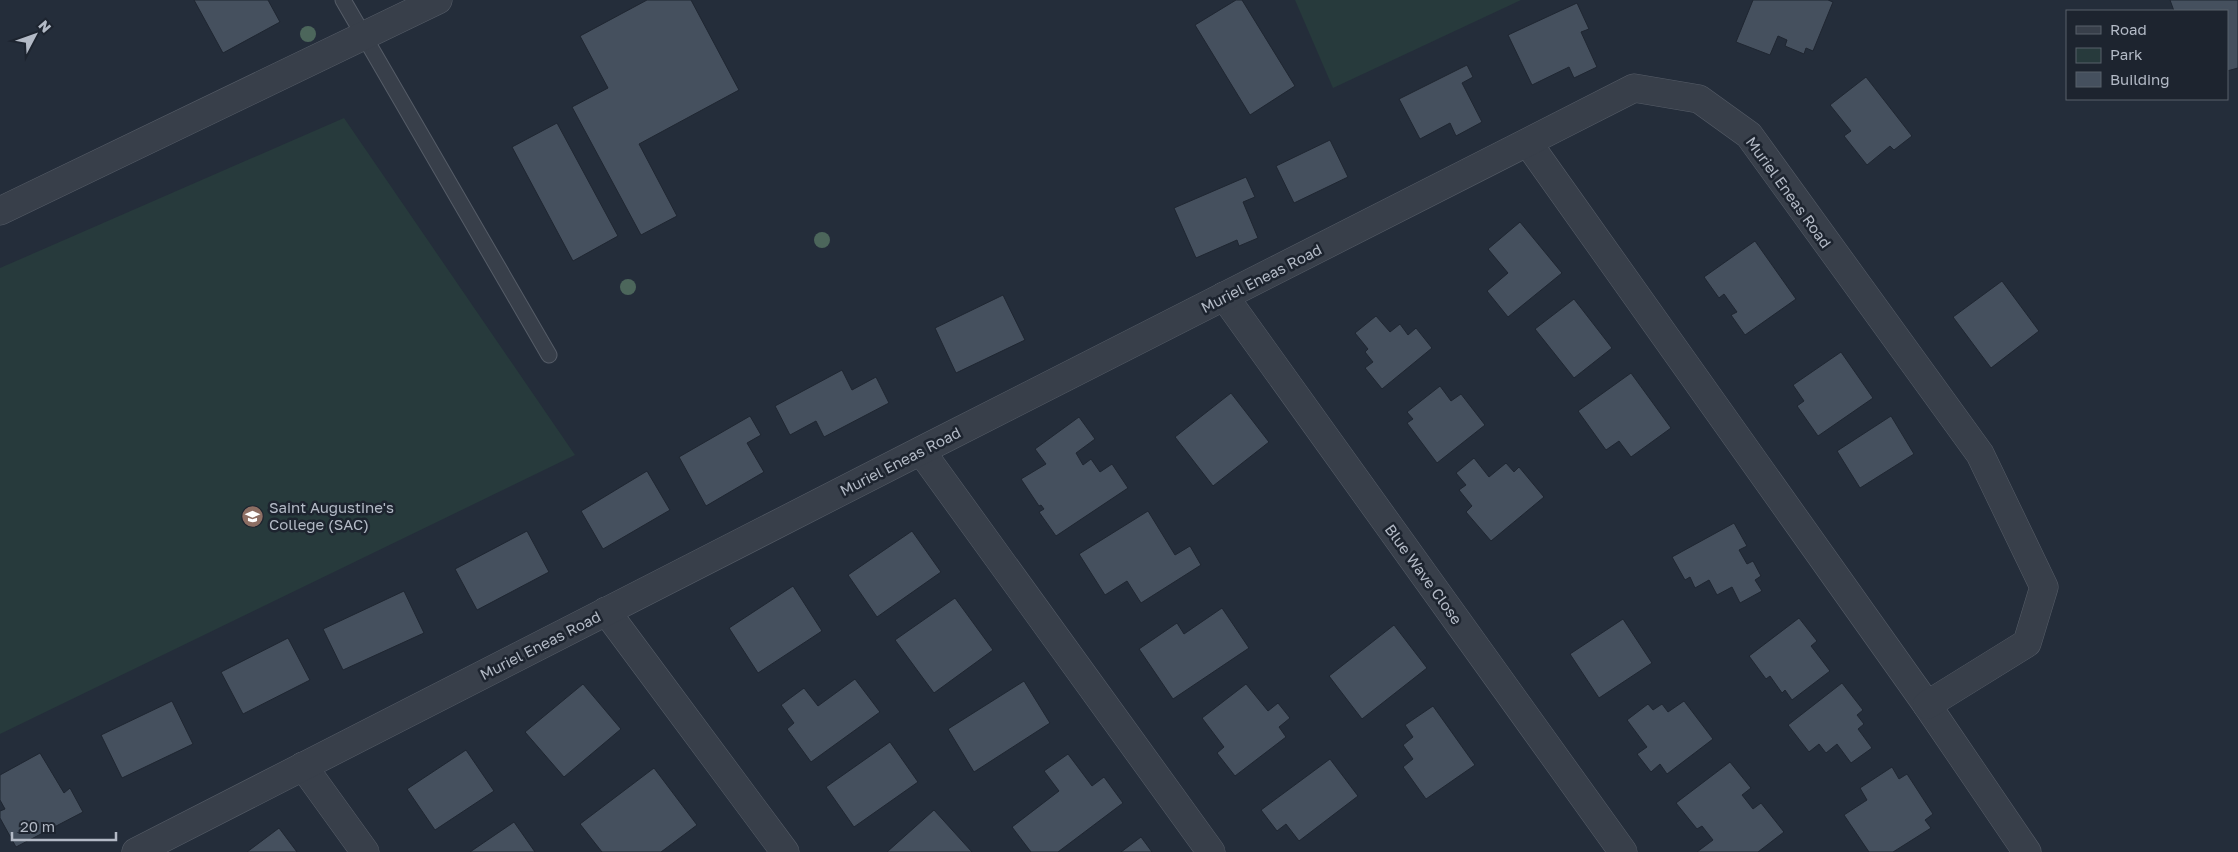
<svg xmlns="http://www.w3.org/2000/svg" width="2238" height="852" viewBox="0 0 2238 852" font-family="'Golos Text',sans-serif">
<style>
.green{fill:#273a3c}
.building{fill:#45505e;stroke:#1f2631}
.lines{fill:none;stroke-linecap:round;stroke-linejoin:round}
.service-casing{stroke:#565d68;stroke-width:17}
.minor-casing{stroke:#565d68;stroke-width:29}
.service{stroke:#383f4a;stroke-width:15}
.minor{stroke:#383f4a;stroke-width:28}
.tree{fill:#4c665b}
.labels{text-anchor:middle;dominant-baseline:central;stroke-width:5;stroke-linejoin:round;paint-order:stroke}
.street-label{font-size:15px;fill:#b3bac6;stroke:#1d242f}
.poi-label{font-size:15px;fill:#b3bac6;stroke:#1d242f;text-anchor:start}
</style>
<rect width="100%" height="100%" fill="#242d3a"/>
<g class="green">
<polygon points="1295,0 1521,0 1333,88"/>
<polygon points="344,118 575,455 0,734 0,268"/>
</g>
<g class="building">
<polygon points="194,0 268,0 280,22 223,53"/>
<polygon points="647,0 691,0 739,90 639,144 677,216 641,235 572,107 608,88 580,36"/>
<polygon points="1236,0 1242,0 1295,86 1250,115 1195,25"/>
<polygon points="1753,0 1828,0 1833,2 1813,51 1806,48 1804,54 1785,46 1787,40 1778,36 1770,55 1736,42"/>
<polygon points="2170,0 2238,0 2238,68 2227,71 2227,11 2174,11"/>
<polygon points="1577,3 1589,29 1581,32 1597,67 1574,78 1569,67 1532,85 1508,35"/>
<polygon points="1467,65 1473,77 1462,83 1482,122 1456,136 1450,123 1420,139 1399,99"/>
<polygon points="1866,77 1912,136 1894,150 1890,146 1867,165 1844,136 1851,131 1830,105"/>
<polygon points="557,123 618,236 573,261 512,147"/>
<polygon points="1330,140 1348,177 1294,203 1276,166"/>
<polygon points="1246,177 1255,197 1243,202 1258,238 1239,246 1237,240 1196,258 1174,208"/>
<polygon points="1520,222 1562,273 1508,317 1487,291 1508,273 1488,249"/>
<polygon points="1755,241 1796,299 1745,335 1731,315 1737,312 1724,294 1719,298 1704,277"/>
<polygon points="2002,281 2039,331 1991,368 1953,317"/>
<polygon points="1003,295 1025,340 956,373 935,328"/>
<polygon points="1574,299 1612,348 1574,378 1535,329"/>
<polygon points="1376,316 1390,332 1400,324 1408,335 1416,328 1432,348 1382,389 1365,368 1373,362 1365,352 1368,349 1355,333"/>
<polygon points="1841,352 1873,398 1818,436 1797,406 1804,401 1793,385"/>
<polygon points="842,370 852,390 876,377 889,403 824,437 816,421 790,435 775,406"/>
<polygon points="1631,373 1671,428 1631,457 1619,441 1606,450 1578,411"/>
<polygon points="1440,386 1451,401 1461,394 1485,425 1437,463 1407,423 1413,419 1407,412"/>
<polygon points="1231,393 1269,442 1213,486 1175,437"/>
<polygon points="750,416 761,435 747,443 764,472 706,506 679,457"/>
<polygon points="1891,416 1914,454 1860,488 1837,451"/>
<polygon points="1079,417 1095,439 1076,453 1083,465 1091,459 1100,472 1112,464 1128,488 1056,536 1039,512 1044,509 1041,505 1039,506 1021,479 1046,464 1035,449"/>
<polygon points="1474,458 1489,477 1506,463 1514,472 1519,467 1544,497 1491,541 1466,512 1472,506 1459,490 1466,485 1456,473"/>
<polygon points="647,471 670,510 603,549 581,511"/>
<polygon points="1148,511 1175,555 1190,546 1201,565 1141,603 1127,581 1105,595 1079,554"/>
<polygon points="1734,523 1747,546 1739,550 1747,564 1753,561 1761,576 1755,580 1762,591 1740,603 1732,587 1717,595 1709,580 1695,588 1690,577 1685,580 1672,557"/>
<polygon points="527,531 549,572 477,610 455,569"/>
<polygon points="912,531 941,572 877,617 848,575"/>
<polygon points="793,586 822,631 758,673 729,628"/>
<polygon points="404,591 424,633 343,670 323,629"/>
<polygon points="955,598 993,650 934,693 895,640"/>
<polygon points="1222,608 1249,648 1173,699 1139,649 1177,623 1184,634"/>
<polygon points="1799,618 1817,641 1811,646 1830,671 1792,700 1785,690 1782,693 1770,676 1766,679 1749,656"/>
<polygon points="1623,619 1652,663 1599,698 1570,654"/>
<polygon points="1394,625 1427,668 1362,719 1329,676"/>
<polygon points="288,638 310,680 243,714 221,672"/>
<polygon points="855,679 880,712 811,762 787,729 794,723 781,705 804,688 818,706"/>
<polygon points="1024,681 1050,723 974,772 948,729"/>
<polygon points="1842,683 1863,710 1857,715 1864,724 1858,729 1872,748 1851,763 1837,744 1826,753 1819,744 1809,752 1788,725"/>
<polygon points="583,684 621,729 564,777 525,732"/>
<polygon points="1246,684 1268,711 1278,703 1290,718 1279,727 1286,737 1235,776 1217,753 1224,747 1202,718"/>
<polygon points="172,701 193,744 122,778 101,735"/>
<polygon points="1684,701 1713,739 1667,774 1660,764 1651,772 1637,754 1647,747 1627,720 1648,704 1653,710 1662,704 1668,712"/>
<polygon points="1433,706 1475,765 1426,799 1403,767 1413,759 1403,745 1413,737 1405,725"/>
<polygon points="890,742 918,782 854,827 826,787"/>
<polygon points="466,750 494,791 435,830 407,789"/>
<polygon points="40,753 64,793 70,788 83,812 16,847 0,818 0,811 5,809 0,800 0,775"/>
<polygon points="1068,754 1092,786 1104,777 1123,803 1058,852 1031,852 1012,827 1059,791 1044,771"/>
<polygon points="1330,759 1358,796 1299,841 1286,824 1277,831 1261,810"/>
<polygon points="1730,762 1751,788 1742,795 1753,809 1761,803 1784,832 1758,852 1697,852 1713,840 1702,826 1697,829 1676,803"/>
<polygon points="1892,767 1899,779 1907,774 1933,814 1925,820 1931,828 1893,852 1869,852 1844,815 1867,800 1860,788"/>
<polygon points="654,768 697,825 661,852 602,852 580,824"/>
<polygon points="934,810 972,852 887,852"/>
<polygon points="514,822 535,852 470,852"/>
<polygon points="279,828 297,852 247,852"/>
<polygon points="1141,837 1152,852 1121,852"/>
</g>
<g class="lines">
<defs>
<polyline id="service" points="343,0 549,355"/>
<g id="minor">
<polyline points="1528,143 1927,705 2027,852"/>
<polyline points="0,211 438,0"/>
<polyline points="1224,296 1623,852"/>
<polyline points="921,451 1211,852"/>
<polyline points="606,611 785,852"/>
<polyline points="303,766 365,852"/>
<polyline points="136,852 926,448 1634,88 1699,99 1749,135 1980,454 2044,587 2027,643 1927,705"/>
</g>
</defs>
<use href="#service" class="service-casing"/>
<use href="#minor" class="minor-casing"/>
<use href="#service" class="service"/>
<use href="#minor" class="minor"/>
</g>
<g class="tree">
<circle cx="308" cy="34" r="8"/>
<circle cx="822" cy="240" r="8"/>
<circle cx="628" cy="287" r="8"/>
</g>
<defs>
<symbol id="school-disc" viewBox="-11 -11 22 22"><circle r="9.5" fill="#8d6e63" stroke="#1d242f"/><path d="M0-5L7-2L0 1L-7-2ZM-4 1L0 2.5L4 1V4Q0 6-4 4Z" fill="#fff"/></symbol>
</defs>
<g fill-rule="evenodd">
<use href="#school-disc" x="240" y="504" width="25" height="25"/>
</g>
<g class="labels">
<g class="street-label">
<text transform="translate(1789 192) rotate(54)">Muriel Eneas Road</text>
<text transform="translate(1261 278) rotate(-27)">Muriel Eneas Road</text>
<text transform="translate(900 461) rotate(-27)">Muriel Eneas Road</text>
<text transform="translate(1424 574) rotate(54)">Blue Wave Close</text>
<text transform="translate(540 645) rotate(-27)">Muriel Eneas Road</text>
</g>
<g class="poi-label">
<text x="269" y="507">Saint Augustine's<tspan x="269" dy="17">College (SAC)</tspan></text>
</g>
</g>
<rect x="2066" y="10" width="162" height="90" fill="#1d242f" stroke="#59606b"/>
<rect x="2076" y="26" width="25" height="8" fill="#383f4a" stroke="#59606b"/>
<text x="2110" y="35" font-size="15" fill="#b3bac6">Road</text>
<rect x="2076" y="48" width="25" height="15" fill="#273a3c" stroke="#59606b"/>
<text x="2110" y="60" font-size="15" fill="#b3bac6">Park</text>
<rect x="2076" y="72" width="25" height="15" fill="#45505e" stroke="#59606b"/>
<text x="2110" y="85" font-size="15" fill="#b3bac6">Building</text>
<g transform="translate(35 35) rotate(49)" stroke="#1d242f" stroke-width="4" paint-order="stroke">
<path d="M0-4L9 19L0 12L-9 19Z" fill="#b3bac6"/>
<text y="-8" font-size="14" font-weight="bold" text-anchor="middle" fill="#b3bac6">N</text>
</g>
<path d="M12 832v8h104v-8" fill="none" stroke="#b3bac6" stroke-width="2.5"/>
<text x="20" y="832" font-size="15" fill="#b3bac6" stroke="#1d242f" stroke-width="4" paint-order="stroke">20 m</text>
</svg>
